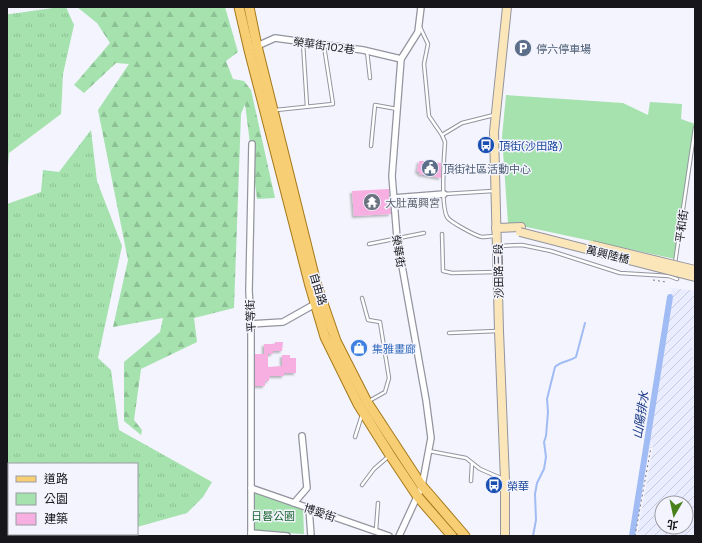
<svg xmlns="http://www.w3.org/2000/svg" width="702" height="543" viewBox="0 0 702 543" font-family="Commissioner,'Noto Sans TC',sans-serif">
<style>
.built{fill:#eaecff}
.industrial{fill:url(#industrial-furrows);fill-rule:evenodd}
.grass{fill:url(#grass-tufts)}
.forest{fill:url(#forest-firs)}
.park{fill:#a5e2ae}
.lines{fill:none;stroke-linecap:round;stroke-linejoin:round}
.stream{stroke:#a1bcf4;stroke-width:2}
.canal{stroke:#a1bcf4;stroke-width:6}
.building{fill:#f7aee1;filter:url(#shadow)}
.lane-casing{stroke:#93949f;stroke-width:4.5}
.street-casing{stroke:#93949f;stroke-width:8}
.secondary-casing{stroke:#93949f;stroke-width:10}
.primary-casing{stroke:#a57818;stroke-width:11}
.path{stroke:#7b7b81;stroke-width:1;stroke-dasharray:2 3;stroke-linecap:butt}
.lane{stroke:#fff;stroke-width:2.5}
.street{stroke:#fff;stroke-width:5.5}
.secondary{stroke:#fbe6b9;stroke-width:8}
.primary{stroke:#f7ce74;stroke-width:9}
.secondary-bridge-casing{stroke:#93949f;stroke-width:10;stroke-linecap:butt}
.secondary-bridge{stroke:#fbe6b9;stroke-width:8}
.labels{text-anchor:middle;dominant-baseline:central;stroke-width:3;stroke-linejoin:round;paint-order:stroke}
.street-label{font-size:11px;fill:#17171b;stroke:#f3f4fd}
.service-label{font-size:11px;fill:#4e5e75;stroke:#f3f4fd;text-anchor:start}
.transit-label{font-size:11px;fill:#164399;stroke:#f3f4fd;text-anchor:start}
.worship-label{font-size:11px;fill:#5b616d;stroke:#f3f4fd;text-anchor:start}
.shop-label{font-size:11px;fill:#366cbe;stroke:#f3f4fd;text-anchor:start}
.park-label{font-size:11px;fill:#1e6631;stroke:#f3f4fd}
.water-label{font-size:12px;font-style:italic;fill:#173684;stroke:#f3f4fd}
</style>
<defs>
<pattern id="industrial-furrows" width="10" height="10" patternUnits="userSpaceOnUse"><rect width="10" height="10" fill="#eaecff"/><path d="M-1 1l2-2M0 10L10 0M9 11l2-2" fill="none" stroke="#c8cada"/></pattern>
<pattern id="grass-tufts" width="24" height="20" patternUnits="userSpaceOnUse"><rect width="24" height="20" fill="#a5e2ae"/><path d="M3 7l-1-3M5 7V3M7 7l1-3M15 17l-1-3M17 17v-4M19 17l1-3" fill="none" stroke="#8dc195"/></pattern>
<pattern id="forest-firs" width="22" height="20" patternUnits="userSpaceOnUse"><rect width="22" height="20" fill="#a5e2ae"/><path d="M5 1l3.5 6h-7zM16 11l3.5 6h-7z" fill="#8dc195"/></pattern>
<filter id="shadow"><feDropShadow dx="-2" dy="2" stdDeviation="1" flood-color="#0004"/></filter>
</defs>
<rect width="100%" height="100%" fill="#f3f4fd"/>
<polygon class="built" points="695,308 695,385 692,347"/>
<path class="industrial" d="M672,288L695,291V308L692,347L695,385V536H637L653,447L647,443ZM662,503H686V527H662Z"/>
<g class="grass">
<polygon points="60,7 66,7 74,25 63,74 61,114 9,153 7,180 7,14 10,14"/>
<polygon points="91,130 97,181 122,246 98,358 111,370 119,430 212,482 203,497 187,513 137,527 137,464 9,464 9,492 7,492 7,204 41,192 43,170 59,172"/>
</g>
<polygon class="forest" points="77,7 225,7 238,52 226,61 233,79 244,81 251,90 275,198 257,199 245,104 241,114 234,308 194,318 197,342 141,369 134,420 142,430 141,435 124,421 124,362 160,332 163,318 113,327 128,260 98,110 129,64 116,63 84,93 74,85 110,43 97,23"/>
<g class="park">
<polygon points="506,95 623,103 648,115 650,102 682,104 681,119 695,124 675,259 508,223 502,137"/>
<polygon points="255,490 303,506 304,534 255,531"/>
</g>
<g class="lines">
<path class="stream" d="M533,536L536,520L535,494L537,483L544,469L546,457L544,442L546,436L548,412L547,399L555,367C561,361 569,362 576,357L585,323"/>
<polyline class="canal" points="632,536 670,297"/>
</g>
<g class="building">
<polygon points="419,161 423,161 441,163 441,178 419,174 420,172 417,172"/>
<polygon points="389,189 391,214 354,216 352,191"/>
<polygon points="275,342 283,342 282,351 273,351 273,354 268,354 268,367 282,366 282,355 290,355 290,358 296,358 296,373 284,373 284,376 270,376 270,378 269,378 269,381 265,381 265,386 255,386 255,354 264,354 264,344 275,344"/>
</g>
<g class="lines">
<defs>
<g id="lane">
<path d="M420,27L428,44L424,64L429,116L442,135L445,142C444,156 441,205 447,217C450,222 476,236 482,237C486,237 491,236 495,236"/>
<polyline points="303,43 307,106"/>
<polyline points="367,51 370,78"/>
<polyline points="276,110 333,104 324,46"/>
<polyline points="442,135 462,123 494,115"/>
<polyline points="371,146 375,105 397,109"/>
<polyline points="444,194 493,191"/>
<polyline points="442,234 443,271 452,273 496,272"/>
<polyline points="369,244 424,233"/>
<polyline points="498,246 522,245 551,251 620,273 669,276 677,279"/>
<polyline points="675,263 695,128"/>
<polyline points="362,298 368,320 380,322 389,378 385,392 369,401"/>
<polyline points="449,333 497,331"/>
<polyline points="355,437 362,415"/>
<polyline points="429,451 466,458 480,469 503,479"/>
<polyline points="471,481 472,463"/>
<polyline points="362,485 374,469 389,456"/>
<polyline points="376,530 378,503"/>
</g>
<g id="street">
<polyline points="255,47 275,38 363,50 401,59"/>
<polyline points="393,198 444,194"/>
<polyline points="251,324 283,322 315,304"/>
<polyline points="251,488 389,536"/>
<polyline points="294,503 307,488 302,436"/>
<polyline points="309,508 311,536"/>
<polyline points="251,533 287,536"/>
<polyline points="251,536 251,324 249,291 252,144"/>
<polyline points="399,536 422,486 431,438 426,400 397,238 392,176 401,59 418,32 421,7"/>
</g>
<g id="secondary">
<polyline points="496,228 521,227"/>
<polyline points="505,536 505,480 499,331 494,132 507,7"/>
</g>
<g id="primary">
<polyline points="239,7 249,50 310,286 325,337 358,404 390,455 418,497 452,536"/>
<polyline points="249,7 257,46 316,283 336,341 367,402 422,486 465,536"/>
</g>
</defs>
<use href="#lane" class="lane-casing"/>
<use href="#street" class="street-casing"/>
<use href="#secondary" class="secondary-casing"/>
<use href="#primary" class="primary-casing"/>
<g class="path">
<polyline points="653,280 666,282"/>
<polyline points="635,536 651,447"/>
</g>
<use href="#lane" class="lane"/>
<use href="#street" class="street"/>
<use href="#secondary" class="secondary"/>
<use href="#primary" class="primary"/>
<defs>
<g id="secondary-bridge">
<polyline points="520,232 695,277"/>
<polyline points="592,245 695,270"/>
</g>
</defs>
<use href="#secondary-bridge" class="secondary-bridge-casing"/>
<use href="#secondary-bridge" class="secondary-bridge"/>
</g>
<defs>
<symbol id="parking-disc" viewBox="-11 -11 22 22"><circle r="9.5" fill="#5c6f8a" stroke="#f3f4fd"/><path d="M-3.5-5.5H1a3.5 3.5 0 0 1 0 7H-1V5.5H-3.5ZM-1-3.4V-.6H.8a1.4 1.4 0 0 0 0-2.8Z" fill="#fff"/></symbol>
<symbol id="bus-disc" viewBox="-11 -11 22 22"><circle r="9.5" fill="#1a4fb4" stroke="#f3f4fd"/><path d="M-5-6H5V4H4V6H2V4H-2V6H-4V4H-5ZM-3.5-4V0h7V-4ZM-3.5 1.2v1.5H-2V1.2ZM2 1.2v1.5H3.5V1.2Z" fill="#fff"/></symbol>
<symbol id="civic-disc" viewBox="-11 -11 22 22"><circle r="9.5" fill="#5c6f8a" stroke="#f3f4fd"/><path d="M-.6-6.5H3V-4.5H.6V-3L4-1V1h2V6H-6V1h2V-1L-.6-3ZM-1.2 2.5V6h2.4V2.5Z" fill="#fff"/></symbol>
<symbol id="temple-disc" viewBox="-11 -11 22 22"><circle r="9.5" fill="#6b7280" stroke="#f3f4fd"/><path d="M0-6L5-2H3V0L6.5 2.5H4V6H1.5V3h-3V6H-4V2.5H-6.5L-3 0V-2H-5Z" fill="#fff"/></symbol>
<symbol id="shop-disc" viewBox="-11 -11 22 22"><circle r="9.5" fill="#3f7fe0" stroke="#f3f4fd"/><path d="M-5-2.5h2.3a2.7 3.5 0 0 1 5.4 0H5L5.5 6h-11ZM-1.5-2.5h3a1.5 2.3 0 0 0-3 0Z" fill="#fff"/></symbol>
</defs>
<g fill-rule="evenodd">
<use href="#parking-disc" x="513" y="38" width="20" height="20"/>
<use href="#bus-disc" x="476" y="135" width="20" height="20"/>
<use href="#civic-disc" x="420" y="158" width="20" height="20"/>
<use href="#temple-disc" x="362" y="192" width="20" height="20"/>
<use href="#shop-disc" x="349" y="338" width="20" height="20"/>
<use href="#bus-disc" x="484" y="475" width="20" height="20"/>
</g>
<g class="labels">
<g class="street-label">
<text transform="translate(324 45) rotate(8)">榮華街102巷</text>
<text transform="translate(681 226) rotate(-82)">平和街</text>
<text transform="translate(399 251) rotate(81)">榮華街</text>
<text transform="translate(608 254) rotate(14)">萬興陸橋</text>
<text transform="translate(498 271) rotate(-91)">沙田路三段</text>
<text transform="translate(319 289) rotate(73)">自由路</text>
<text transform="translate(250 316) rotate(-93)">平等街</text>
<text transform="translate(320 512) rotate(19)">博愛街</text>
</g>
<g class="service-label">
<text x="536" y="48">停六停車場</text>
<text x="443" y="168">頂街社區活動中心</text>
</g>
<g class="transit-label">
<text x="499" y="145">頂街(沙田路)</text>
<text x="507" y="485">榮華</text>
</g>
<g class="worship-label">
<text x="385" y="202">大肚萬興宮</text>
</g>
<g class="shop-label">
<text x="372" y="348">集雅畫廊</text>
</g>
<g class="park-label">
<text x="273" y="515">日晷公園</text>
</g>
<g class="water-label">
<text transform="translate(640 415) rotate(-81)">山陽排水</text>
</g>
</g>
<rect width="702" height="543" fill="none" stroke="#17171b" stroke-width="16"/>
<rect x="8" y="463" width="130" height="72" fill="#f3f4fd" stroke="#9b9ca3"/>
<rect x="16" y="476" width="20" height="6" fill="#f7ce74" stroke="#9b9ca3"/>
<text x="44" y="483" font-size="12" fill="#17171b">道路</text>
<rect x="16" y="493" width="20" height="12" fill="#a5e2ae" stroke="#9b9ca3"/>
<text x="44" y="503" font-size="12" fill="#17171b">公園</text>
<rect x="16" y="513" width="20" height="12" fill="#f7aee1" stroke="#9b9ca3"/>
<text x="44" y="523" font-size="12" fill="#17171b">建築</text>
<g transform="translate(674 515) rotate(189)"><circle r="19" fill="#f3f4fd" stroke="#9b9ca3"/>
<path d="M0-3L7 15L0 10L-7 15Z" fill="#48811a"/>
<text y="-6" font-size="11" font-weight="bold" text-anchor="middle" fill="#17171b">北</text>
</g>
</svg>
